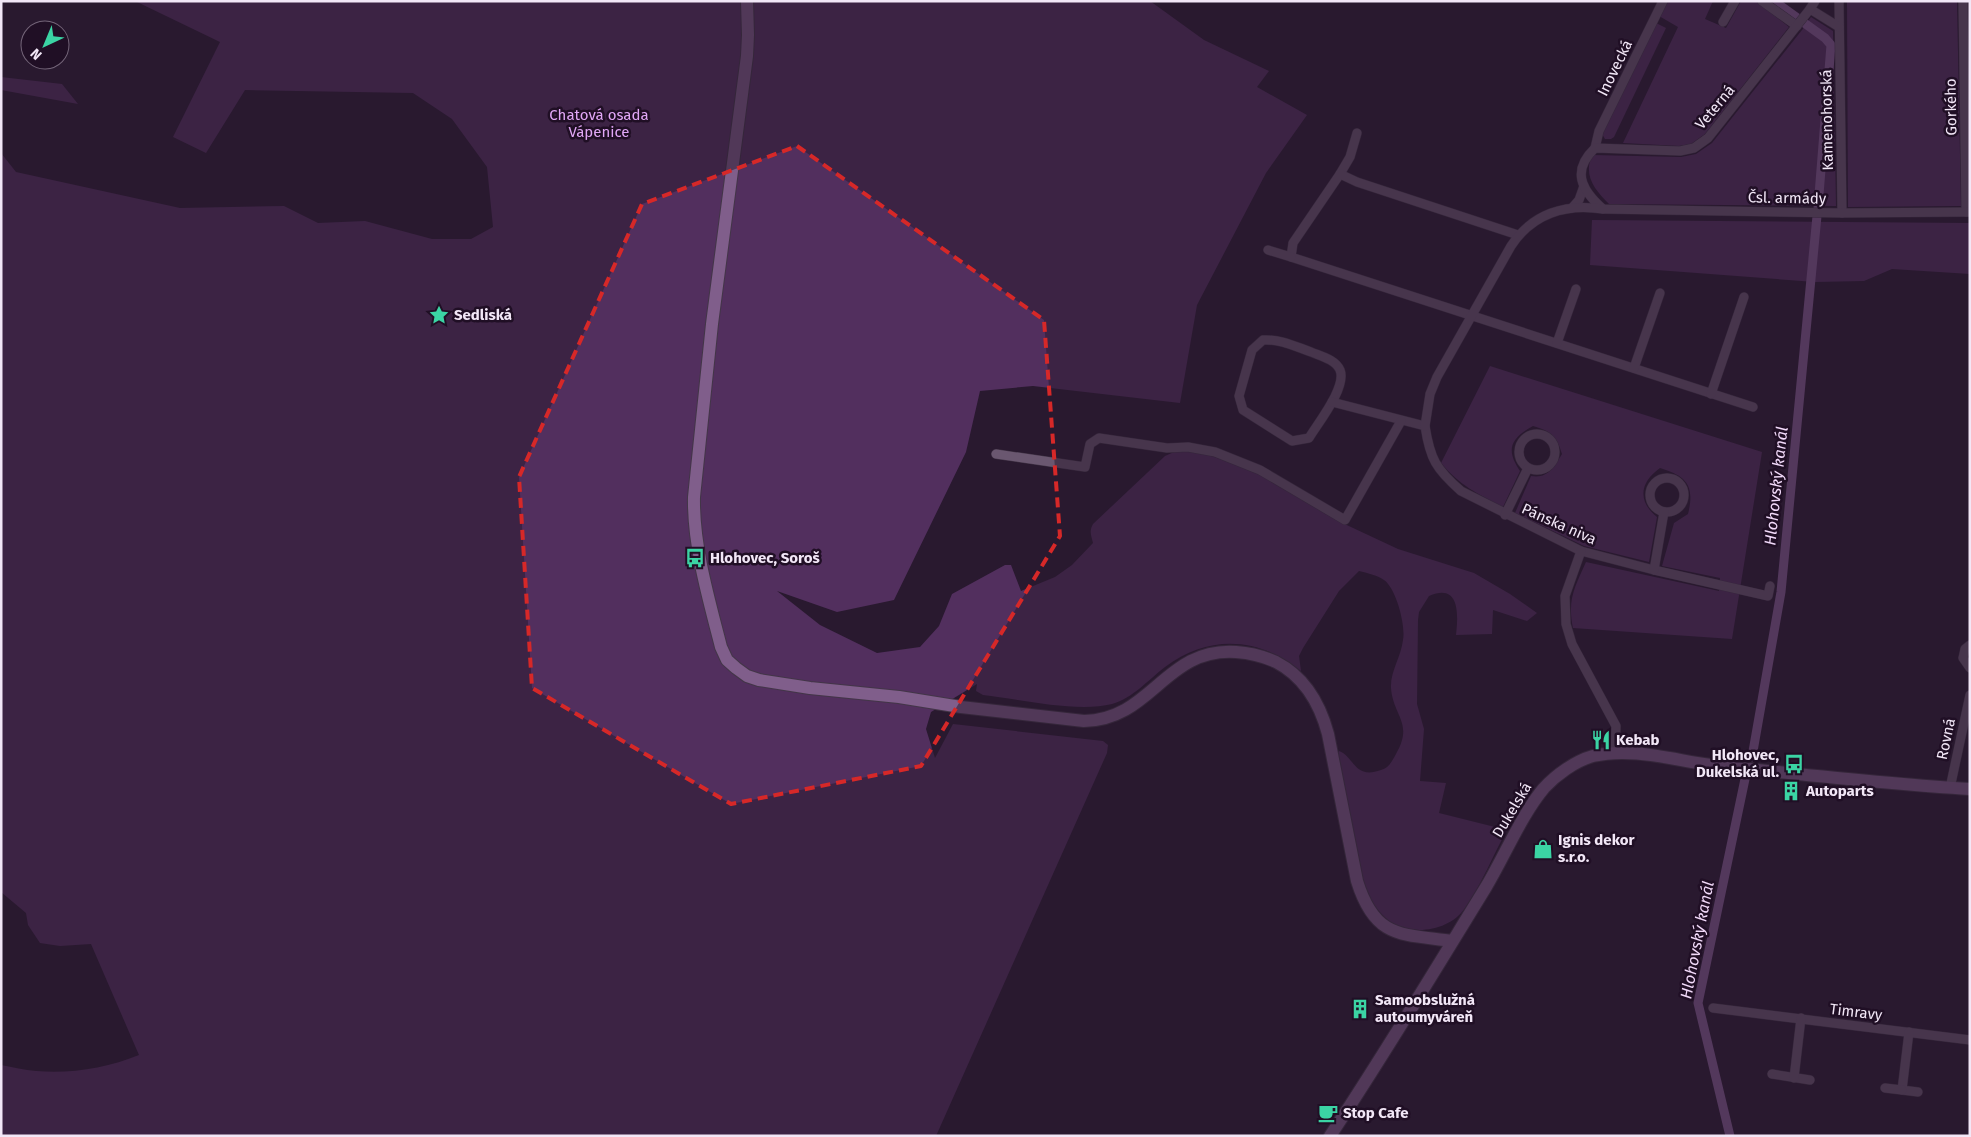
<svg xmlns="http://www.w3.org/2000/svg" width="1971" height="1137" viewBox="0 0 1971 1137" font-family="'Fira Sans',sans-serif">
<style>
.green{fill:#522f5e}
.lines{fill:none;stroke-linecap:round;stroke-linejoin:round}
.canal{stroke:#855d93;stroke-width:9}
.minor-casing{stroke:#433648;stroke-width:10}
.secondary-casing{stroke:#433648;stroke-width:14}
.minor{stroke:#6a5770;stroke-width:9}
.secondary{stroke:#805e8b;stroke-width:12}
.marked{fill:none;stroke:#d62828;stroke-width:4;stroke-dasharray:10 6;stroke-linejoin:round}
.labels{text-anchor:middle;dominant-baseline:central;stroke-width:5;stroke-linejoin:round;paint-order:stroke}
.street-label{font-size:15px;fill:#f2e7f7;stroke:#200f25}
.park-label{font-size:15px;fill:#e1a7f6;stroke:#200f25}
.poi-label{font-size:15px;font-weight:bold;fill:#f2e7f7;stroke:#200f25;text-anchor:start}
.water-label{font-size:16px;font-style:italic;fill:#f2dafa;stroke:#200f25}
</style>
<rect width="100%" height="100%" fill="#29192f"/>
<g class="green">
<path d="M135,1H1150L1204,40L1269,71L1257,87L1307,115L1266,173L1197,305L1180,403L1033,386L980,391L966,452L894,600L837,612L777,591L820,625L877,653L920,647L939,626L952,594L1005,565H1011L1021,591L1055,577L1072,565L1093,543C1091,535 1089,531 1093,524L1165,456L1174,452L1192,450L1256,470L1336,520L1398,549L1474,573L1510,594L1537,613L1527,621L1493,610L1492,634L1456,635C1458,617 1461,582 1429,596L1419,612L1418,620L1417,704L1424,729L1420,781L1446,783L1439,813L1507,830C1493,855 1482,884 1465,908C1450,931 1411,937 1389,921C1378,912 1372,902 1365,891L1338,754L1339,751C1354,756 1354,780 1381,770C1389,768 1392,761 1396,754C1414,723 1393,716 1391,688C1390,672 1401,657 1403,640C1406,626 1396,588 1384,580C1377,575 1367,573 1359,571L1339,591L1303,648L1299,656L1301,671C1259,637 1209,634 1165,667C1148,680 1133,698 1112,704C1077,713 1019,699 983,695L976,691L977,684L931,712L926,729L935,758L953,724L1103,741L1108,745L1107,753L936,1136H1V1065C13,1067 24,1070 36,1071C71,1074 107,1068 139,1055L91,944L60,946L40,943L28,925L26,913L1,892V153L16,172L180,208L284,206L318,223L365,221L432,239H471L493,227L487,167L452,119L413,93L245,90L206,153L173,137L220,42Z"/>
<polygon points="1667,1 1713,1 1705,19 1726,28 1741,1 1756,1 1789,27 1705,134 1691,144 1679,146 1623,143 1678,27 1659,16"/>
<polygon points="1847,1 1957,1 1961,206 1848,207"/>
<path d="M1811,17L1833,31L1836,206L1609,204C1595,190 1583,176 1592,155L1681,157L1696,154L1712,143L1802,30Z"/>
<polygon points="1656,23 1666,28 1614,137 1611,139 1605,139 1602,134"/>
<polygon points="1,77 62,84 78,104 1,90"/>
<polygon points="1592,220 1970,223 1970,274 1892,269 1864,281 1815,282 1590,265"/>
<path d="M1490,366L1762,452L1732,639L1573,628C1567,599 1575,587 1586,562L1719,591L1720,578L1662,566L1674,523L1688,514C1695,486 1687,476 1660,468C1640,482 1637,501 1657,517L1649,562L1584,546L1515,513L1531,476C1548,479 1554,467 1562,454C1557,437 1551,431 1533,426C1511,438 1505,449 1520,471L1503,507C1478,494 1459,485 1441,463Z"/>
</g>
<g class="lines">
<g class="canal">
<polyline points="1774,1 1825,38 1831,45 1818,207"/>
<polyline points="1752,757 1781,592 1817,216"/>
<polyline points="1730,1136 1698,1003 1745,779"/>
</g>
<defs>
<g id="minor">
<polyline points="1762,1 1797,26"/>
<polyline points="1839,1 1842,213"/>
<polyline points="1963,1 1966,212"/>
<polyline points="1810,9 1839,27"/>
<polyline points="1723,22 1735,1"/>
<polyline points="1595,148 1599,131 1663,1"/>
<polyline points="1340,174 1350,157 1357,133"/>
<polyline points="1572,208 1579,200 1584,186"/>
<path d="M1603,209C1580,189 1572,170 1595,148L1680,151L1694,148L1708,138L1810,9L1815,1"/>
<polyline points="1518,235 1357,182 1340,174 1293,243 1291,257 1753,407"/>
<polyline points="1268,250 1291,257"/>
<path d="M1263,340C1281,339 1294,346 1311,352C1320,356 1335,359 1340,370C1347,387 1318,423 1309,438L1292,441L1243,410L1239,396L1252,350Z"/>
<polyline points="1557,343 1576,289"/>
<polyline points="1634,368 1660,293"/>
<polyline points="1711,394 1744,297"/>
<path d="M1332,402L1425,426C1430,459 1436,469 1461,491L1581,551L1654,570L1768,596L1770,586"/>
<path d="M1425,426L1430,394L1437,377L1511,246C1532,214 1565,203 1603,209L1842,213L1970,212"/>
<circle cx="1537" cy="452" r="18"/>
<polyline points="996,454 1085,467 1090,444 1099,438 1167,448 1188,447 1215,452 1260,470 1345,520 1401,421"/>
<circle cx="1667" cy="495" r="17"/>
<polyline points="1505,515 1528,468"/>
<polyline points="1581,551 1565,596 1566,624 1572,644 1616,726 1615,754"/>
<polyline points="1654,570 1664,512"/>
<polyline points="1970,645 1965,649 1963,658 1970,668"/>
<polyline points="1950,788 1970,695"/>
<polyline points="1713,1008 1970,1040"/>
<polyline points="1909,1032 1902,1090 1918,1092"/>
<polyline points="1772,1074 1810,1080"/>
<polyline points="1794,1078 1801,1018"/>
<polyline points="1885,1088 1902,1090"/>
</g>
<g id="secondary">
<path d="M747,1L748,35L747,56L712,324L694,497C693,546 709,600 721,647L727,660L736,668L747,676L759,680L810,688L899,697L961,707L1084,721C1152,720 1165,647 1236,652C1250,653 1263,656 1276,662C1305,677 1320,704 1328,734L1357,881C1375,939 1401,934 1452,941"/>
<path d="M1330,1136C1384,1055 1435,970 1486,887C1504,857 1522,814 1544,788C1556,775 1575,761 1593,756C1632,747 1673,760 1711,765C1798,774 1883,784 1970,789"/>
</g>
</defs>
<use href="#minor" class="minor-casing"/>
<use href="#secondary" class="secondary-casing"/>
<use href="#minor" class="minor"/>
<use href="#secondary" class="secondary"/>
</g>
<path d="M0 0H1971V1137H0ZM797,146L1044,320L1060,536L921,766L731,804L532,688L519,477L642,204Z" fill="#29192f" fill-opacity=".55" fill-rule="evenodd"/>
<path class="marked" d="M797,146L1044,320L1060,536L921,766L731,804L532,688L519,477L642,204Z"/>
<defs>
<symbol id="sight-bare" viewBox="-9 -9 18 18"><path d="M0-6L1.8-2.2L6-1.7L2.9 1.2L3.7 5.4L0 3.3L-3.7 5.4L-2.9 1.2L-6-1.7L-1.8-2.2Z" fill="#3bd4a4" stroke="#200f25" stroke-width="2.5" paint-order="stroke"/></symbol>
<symbol id="bus-bare" viewBox="-9 -9 18 18"><path d="M-5-6H5V4H4V6H2V4H-2V6H-4V4H-5ZM-3.5-4V0h7V-4ZM-3.5 1.2v1.5H-2V1.2ZM2 1.2v1.5H3.5V1.2Z" fill="#3bd4a4" stroke="#200f25" stroke-width="2.5" paint-order="stroke"/></symbol>
<symbol id="restaurant-bare" viewBox="-9 -9 18 18"><path d="M-5-6h1v4h1v-4h1v4h1v-4h1v5L-1.5 .5V6h-2V.5L-5-1ZM5-6V6H3V1.5H1.5Q1.5-4 5-6Z" fill="#3bd4a4" stroke="#200f25" stroke-width="2.5" paint-order="stroke"/></symbol>
<symbol id="building-bare" viewBox="-9 -9 18 18"><path d="M-4-6H4V6H1V3H-1V6H-4ZM-2.5-4.3h1.7v1.8h-1.7ZM.8-4.3h1.7v1.8H.8ZM-2.5-1h1.7V.8h-1.7ZM.8-1h1.7V.8H.8Z" fill="#3bd4a4" stroke="#200f25" stroke-width="2.5" paint-order="stroke"/></symbol>
<symbol id="shop-bare" viewBox="-9 -9 18 18"><path d="M-5-2.5h2.3a2.7 3.5 0 0 1 5.4 0H5L5.5 6h-11ZM-1.5-2.5h3a1.5 2.3 0 0 0-3 0Z" fill="#3bd4a4" stroke="#200f25" stroke-width="2.5" paint-order="stroke"/></symbol>
<symbol id="cafe-bare" viewBox="-9 -9 18 18"><path d="M-5.5-4.5H6V0H3Q3 3.5 0 3.5H-2.5Q-5.5 3.5-5.5 0ZM3-3.2v2h1.7v-2ZM-6 4.5H4V6H-6Z" fill="#3bd4a4" stroke="#200f25" stroke-width="2.5" paint-order="stroke"/></symbol>
</defs>
<g fill-rule="evenodd">
<use href="#sight-bare" x="425" y="301" width="28" height="28"/>
<use href="#bus-bare" x="681" y="544" width="28" height="28"/>
<use href="#restaurant-bare" x="1587" y="726" width="28" height="28"/>
<use href="#bus-bare" x="1780" y="750" width="28" height="28"/>
<use href="#building-bare" x="1777" y="777" width="28" height="28"/>
<use href="#shop-bare" x="1529" y="835" width="28" height="28"/>
<use href="#building-bare" x="1346" y="995" width="28" height="28"/>
<use href="#cafe-bare" x="1314" y="1099" width="28" height="28"/>
</g>
<g class="labels">
<g class="street-label">
<text transform="translate(1615 68) rotate(-64)">Inovecká</text>
<text transform="translate(1715 107) rotate(-50)">Veterná</text>
<text transform="translate(1951 107) rotate(-91)">Gorkého</text>
<text transform="translate(1827 120) rotate(-91)">Kamenohorská</text>
<text transform="translate(1787 198) rotate(1)">Čsl. armády</text>
<text transform="translate(1559 524) rotate(24)">Pánska niva</text>
<text transform="translate(1946 739) rotate(-78)">Rovná</text>
<text transform="translate(1512 810) rotate(-59)">Dukelská</text>
<text transform="translate(1856 1012) rotate(7)">Timravy</text>
</g>
<g class="park-label">
<text x="599" y="115">Chatová osada<tspan x="599" dy="17">Vápenice</tspan></text>
</g>
<g class="poi-label">
<text x="454" y="315">Sedliská</text>
<text x="710" y="558">Hlohovec, Soroš</text>
<text x="1616" y="740">Kebab</text>
<text x="1779" y="755" text-anchor="end">Hlohovec,<tspan x="1779" dy="17">Dukelská ul.</tspan></text>
<text x="1806" y="791">Autoparts</text>
<text x="1558" y="840">Ignis dekor<tspan x="1558" dy="17">s.r.o.</tspan></text>
<text x="1375" y="1000">Samoobslužná<tspan x="1375" dy="17">autoumyváreň</tspan></text>
<text x="1343" y="1113">Stop Cafe</text>
</g>
<g class="water-label">
<text transform="translate(1776 486) rotate(-84)">Hlohovský kanál</text>
<text transform="translate(1697 940) rotate(-79)">Hlohovský kanál</text>
</g>
</g>
<rect width="1971" height="1137" fill="none" stroke="#f2e7f7" stroke-width="5"/>
<g transform="translate(45 45) rotate(224)"><circle r="24" fill="#200f25" stroke="#746579"/>
<path d="M0-4L9 19L0 12L-9 19Z" fill="#3bd4a4"/>
<text y="-8" font-size="14" font-weight="bold" text-anchor="middle" fill="#f2e7f7">N</text>
</g>
</svg>
